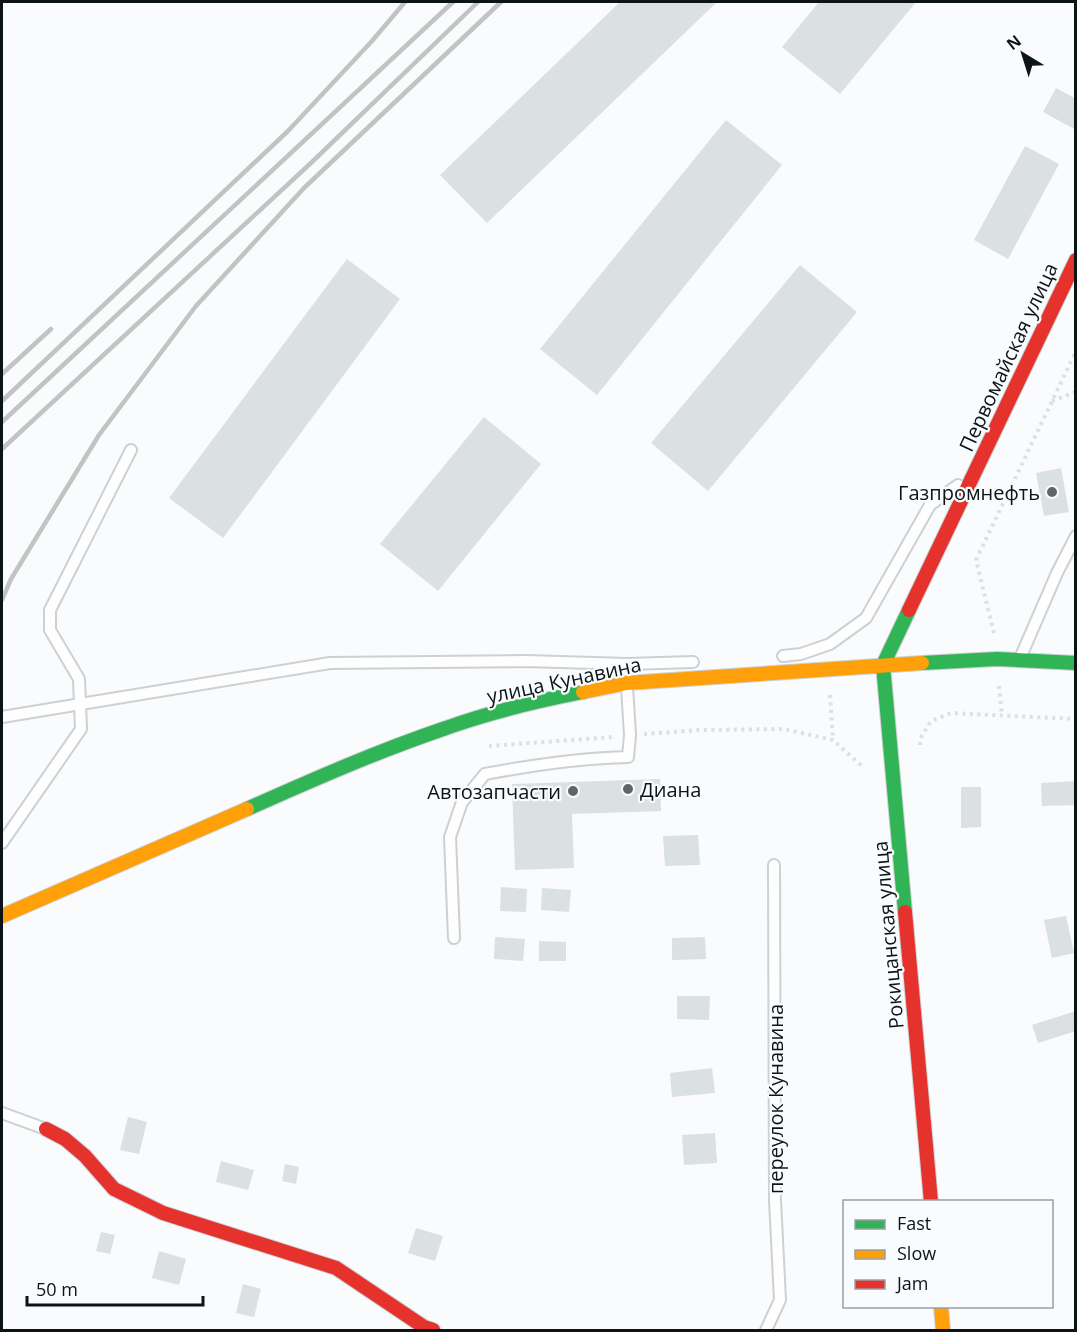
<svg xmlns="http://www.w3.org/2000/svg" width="1077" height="1332" viewBox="0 0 1077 1332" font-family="'Open Sans',sans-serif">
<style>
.building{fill:#dbe0e3}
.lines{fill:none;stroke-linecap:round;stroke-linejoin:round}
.lane-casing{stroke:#ccd1d3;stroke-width:14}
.fast-casing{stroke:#ccd1d3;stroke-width:16}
.slow-casing{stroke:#ccd1d3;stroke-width:16}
.jam-casing{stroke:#ccd1d3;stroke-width:16}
.path{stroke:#dedfdf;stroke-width:4;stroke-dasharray:3 4.5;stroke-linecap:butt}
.lane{stroke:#fefeff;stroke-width:10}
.fast{stroke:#30b455;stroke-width:14}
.slow{stroke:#ff9f0a;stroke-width:14}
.jam{stroke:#e5322d;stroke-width:14}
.rail{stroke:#c2c3c3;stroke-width:4.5}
.poi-dot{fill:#606567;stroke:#f8fcfe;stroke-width:2}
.labels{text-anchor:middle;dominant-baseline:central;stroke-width:4.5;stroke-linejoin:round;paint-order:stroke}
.street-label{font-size:20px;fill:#0d1416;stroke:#f8fcfe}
.poi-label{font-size:20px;fill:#0d1416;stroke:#f8fcfe;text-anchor:end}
</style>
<rect width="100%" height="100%" fill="#f9fbfd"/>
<g class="building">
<polygon points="620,2 717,2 487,223 440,175"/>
<polygon points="819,2 916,2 840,94 782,47"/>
<polygon points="1056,88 1076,99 1076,130 1043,112"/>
<polygon points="726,120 782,165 597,395 540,349"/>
<polygon points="1025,146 1059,164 1008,259 974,240"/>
<polygon points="347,259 400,299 223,538 169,498"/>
<polygon points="800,265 857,312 708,491 651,443"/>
<polygon points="484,417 541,464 438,591 380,544"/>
<polygon points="1061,468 1069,512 1044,516 1036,473"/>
<polygon points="660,779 661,811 572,814 574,868 515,870 512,784"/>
<polygon points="1076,781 1076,805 1042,806 1041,783"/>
<polygon points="961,787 981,787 981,827 961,828"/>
<polygon points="698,835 700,865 665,866 663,836"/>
<polygon points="501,887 527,889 526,912 500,911"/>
<polygon points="542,888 571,890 569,912 541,910"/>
<polygon points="1066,916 1074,953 1052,958 1044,920"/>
<polygon points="495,937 525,939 523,961 494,959"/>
<polygon points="705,937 706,959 672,960 672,938"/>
<polygon points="539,941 566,942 566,961 539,961"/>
<polygon points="677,996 710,996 709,1020 677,1019"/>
<polygon points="1076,1011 1076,1031 1038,1043 1032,1025"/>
<polygon points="712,1068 715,1093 672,1097 670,1073"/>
<polygon points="128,1117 147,1122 139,1154 120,1150"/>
<polygon points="715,1133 717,1163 684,1165 682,1135"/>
<polygon points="221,1161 254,1170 248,1190 216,1182"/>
<polygon points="285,1164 299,1167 296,1184 282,1181"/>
<polygon points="416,1228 443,1236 435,1261 408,1253"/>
<polygon points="101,1232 115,1235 110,1254 96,1251"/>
<polygon points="159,1251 186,1259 179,1285 152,1278"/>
<polygon points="243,1284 261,1289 254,1317 236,1313"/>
</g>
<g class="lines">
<defs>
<g id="lane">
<polyline points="783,656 801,654 830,644 866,618 930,505 958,485"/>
<polyline points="1021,656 1057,573 1076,536"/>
<polyline points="2,717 330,663 526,661 627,664 693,662"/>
<polyline points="2,843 81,729 79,679 50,630 50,610 131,450"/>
<path d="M454,938L450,837L462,802L485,774C533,765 580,758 628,757L630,735L627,687"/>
<polyline points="2,1113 43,1128"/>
<polyline points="766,1330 780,1300 775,1200 774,865"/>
</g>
<g id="fast">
<polyline points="922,663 997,659 1076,663"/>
<path d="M247,809C312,780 378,751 446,728C490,712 537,701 583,692"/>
<polyline points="905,912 883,665 909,610"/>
</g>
<g id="slow">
<polyline points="583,692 627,683 922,663"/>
<polyline points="2,916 247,809"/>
<polyline points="941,1306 943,1330"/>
</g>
<g id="jam">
<polyline points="909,610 1076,260"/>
<polyline points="905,912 931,1202"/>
<polyline points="46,1129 65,1139 85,1156 114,1189 163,1213 336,1268 424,1327 433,1330"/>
</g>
</defs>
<use href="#lane" class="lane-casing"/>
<use href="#fast" class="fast-casing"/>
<use href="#slow" class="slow-casing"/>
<use href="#jam" class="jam-casing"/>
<g class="path">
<polyline points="1052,401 1076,392"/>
<polyline points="994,633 976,560 1076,351"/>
<polyline points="999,686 1002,715"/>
<polyline points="830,695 833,740"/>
<polyline points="644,734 700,730 784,729 833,740 864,768"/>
<polyline points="920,745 920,739 931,721 951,713 1076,719"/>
<polyline points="489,746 613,737"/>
</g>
<use href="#lane" class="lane"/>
<use href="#fast" class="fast"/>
<use href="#slow" class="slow"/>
<use href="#jam" class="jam"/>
<g class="rail">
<polyline points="2,374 51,329"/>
<polyline points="2,401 288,131 372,41 405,2"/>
<polyline points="2,422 453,2"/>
<polyline points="2,449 312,162 478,2"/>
<polyline points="2,600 11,579 99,435 196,306 304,188 501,2"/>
</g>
</g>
<g class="poi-dot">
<circle cx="1052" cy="492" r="6"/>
<circle cx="628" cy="789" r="6"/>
<circle cx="573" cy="791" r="6"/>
</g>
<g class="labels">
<g class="street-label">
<text transform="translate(1008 357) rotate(-65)">Первомайская улица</text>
<text transform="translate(564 680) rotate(-12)">улица Кунавина</text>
<text transform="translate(888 935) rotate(-95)">Рокицанская улица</text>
<text transform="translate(775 1099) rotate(-90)">переулок Кунавина</text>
</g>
<g class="poi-label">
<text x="1040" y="492">Газпромнефть</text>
<text x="640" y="789" text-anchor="start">Диана</text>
<text x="561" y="791">Автозапчасти</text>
</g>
</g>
<rect width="1077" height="1332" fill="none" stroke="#0d1416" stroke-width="6"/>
<rect x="843" y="1200" width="210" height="108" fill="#f8fcfe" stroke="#9a9fa1" stroke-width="1.5"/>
<rect x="855" y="1220" width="30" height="9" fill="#30b455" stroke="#9a9fa1" stroke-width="1.5"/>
<text x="897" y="1230" font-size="18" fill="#0d1416">Fast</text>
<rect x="855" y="1250" width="30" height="9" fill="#ff9f0a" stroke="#9a9fa1" stroke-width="1.5"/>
<text x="897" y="1260" font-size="18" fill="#0d1416">Slow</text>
<rect x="855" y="1280" width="30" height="9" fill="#e5322d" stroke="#9a9fa1" stroke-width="1.5"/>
<text x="897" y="1290" font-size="18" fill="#0d1416">Jam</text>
<g transform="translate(1023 54) rotate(322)" stroke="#f8fcfe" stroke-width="4.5" paint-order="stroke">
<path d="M0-4.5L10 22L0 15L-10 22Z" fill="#0d1416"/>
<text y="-9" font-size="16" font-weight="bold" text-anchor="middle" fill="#0d1416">N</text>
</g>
<path d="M27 1296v9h176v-9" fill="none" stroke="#0d1416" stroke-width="3"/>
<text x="36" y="1296" font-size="18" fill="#0d1416" stroke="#f8fcfe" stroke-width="4.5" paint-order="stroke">50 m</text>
</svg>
